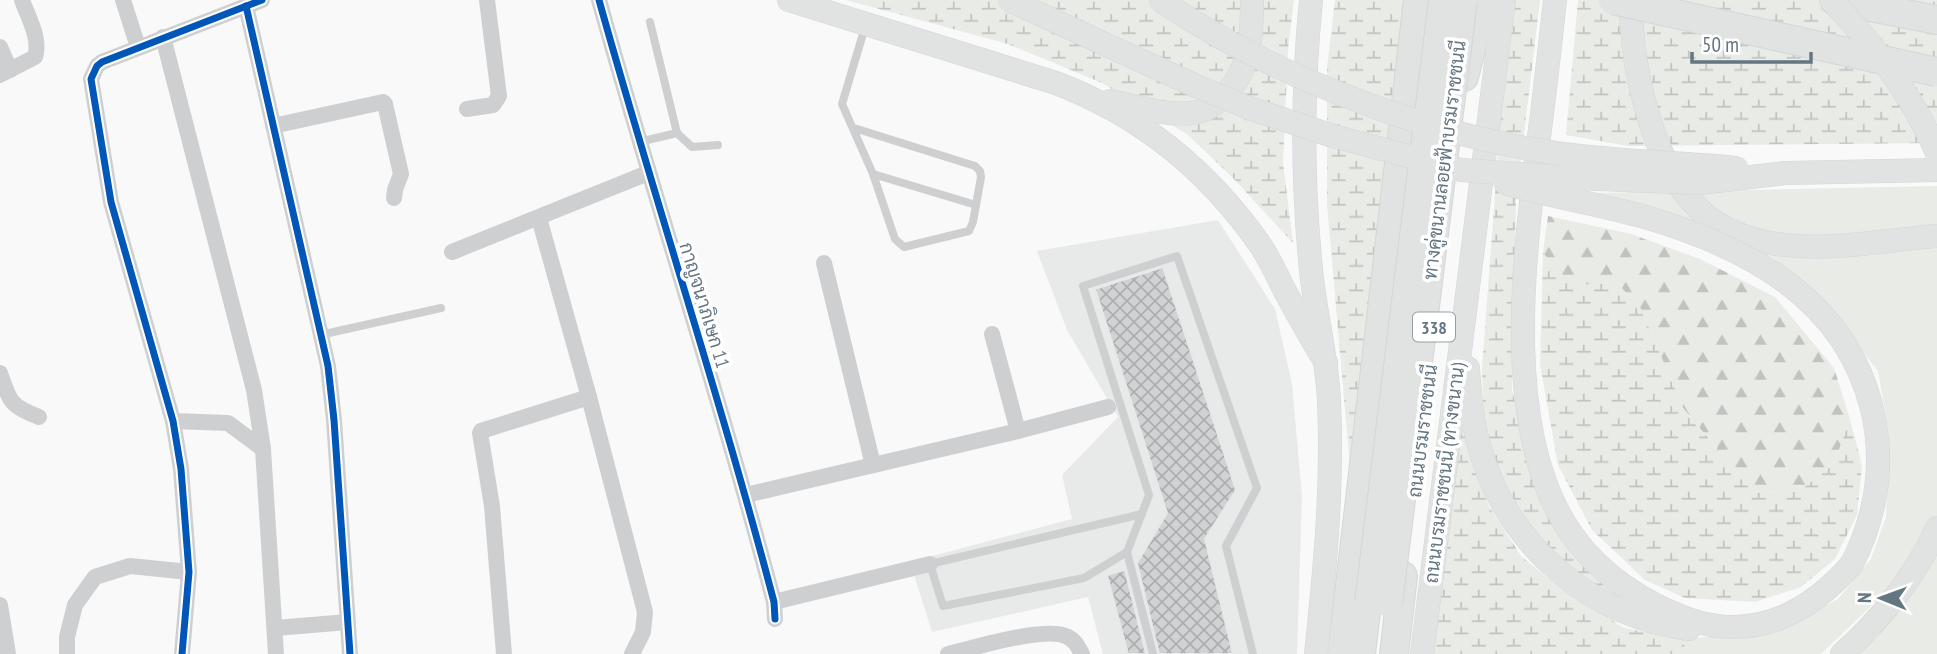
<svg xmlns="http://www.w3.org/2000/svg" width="1937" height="654" viewBox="0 0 1937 654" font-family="'PT Sans Narrow',Sarabun,sans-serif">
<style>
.built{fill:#e8e9e9}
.grass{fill:#e8ebe6}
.forest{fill:url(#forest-firs)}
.wetland{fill:url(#wetland-marsh)}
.building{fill:url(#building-cross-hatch);stroke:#e8e8e8;stroke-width:2}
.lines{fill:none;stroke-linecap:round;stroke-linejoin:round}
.secondary-casing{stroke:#d5d6d7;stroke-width:24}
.primary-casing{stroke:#d5d6d7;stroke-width:28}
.trunk-casing{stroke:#d5d6d6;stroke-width:30}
.service{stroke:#cecfd0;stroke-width:8}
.minor{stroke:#cecfd0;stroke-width:16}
.secondary{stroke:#e1e2e2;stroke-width:23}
.primary{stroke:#e1e2e2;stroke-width:26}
.trunk{stroke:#e1e2e2;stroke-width:28}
.secondary-bridge-casing{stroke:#d5d6d7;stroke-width:24;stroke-linecap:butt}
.primary-bridge-casing{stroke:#d5d6d7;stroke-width:28;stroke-linecap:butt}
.trunk-bridge-casing{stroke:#d5d6d6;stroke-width:30;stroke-linecap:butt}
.secondary-bridge{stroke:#e1e2e2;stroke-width:23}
.primary-bridge{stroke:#e1e2e2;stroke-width:26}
.trunk-bridge{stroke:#e1e2e2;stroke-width:28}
.cycleway-casing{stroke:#fff;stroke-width:11}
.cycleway{stroke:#0057b8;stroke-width:7}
.labels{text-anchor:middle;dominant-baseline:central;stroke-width:7;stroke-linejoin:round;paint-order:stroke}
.shield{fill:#fff;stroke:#939fa8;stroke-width:2}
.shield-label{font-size:18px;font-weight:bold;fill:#657683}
.street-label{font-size:19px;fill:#657683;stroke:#fff}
</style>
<defs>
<pattern id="forest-firs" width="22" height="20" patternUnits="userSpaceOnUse" patternTransform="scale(1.75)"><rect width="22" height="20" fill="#e8ebe6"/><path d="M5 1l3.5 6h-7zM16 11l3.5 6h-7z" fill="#c0c3c0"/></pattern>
<pattern id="wetland-marsh" width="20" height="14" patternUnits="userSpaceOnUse" patternTransform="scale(1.75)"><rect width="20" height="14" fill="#e8ebe6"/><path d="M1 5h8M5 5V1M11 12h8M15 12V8" fill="none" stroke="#c0c3c0"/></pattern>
<pattern id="building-cross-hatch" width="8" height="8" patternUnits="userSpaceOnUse" patternTransform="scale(1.75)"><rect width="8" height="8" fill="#d0d2d3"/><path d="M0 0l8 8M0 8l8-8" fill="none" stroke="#acafb1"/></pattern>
</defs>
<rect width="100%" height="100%" fill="#f9f9f9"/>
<polygon class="built" points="1218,220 1275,309 1292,384 1302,496 1297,654 1103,654 1088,597 932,632 910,562 1072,519 1062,475 1118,417 1067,330 1037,251"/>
<polygon class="grass" points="1937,186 1937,654 1856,654 1876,639 1909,597 1891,587 1821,654 1685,654 1684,639 1778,631 1838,599 1871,559 1886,517 1889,434 1878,371 1821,300 1772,257 1589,193"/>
<polygon class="forest" points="1548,216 1631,234 1700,259 1775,297 1834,368 1850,419 1834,464 1798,492 1754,493 1683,408 1641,309 1617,283 1572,286 1543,253"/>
<g class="wetland">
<polygon points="846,0 1294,0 1288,49 1283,163 1293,243 1234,179 1188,135 1102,83 1008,44"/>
<polygon points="1335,0 1415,0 1353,501 1327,204 1327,68"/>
<polygon points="1514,0 1540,0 1516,201 1512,390 1540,497 1564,542 1624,601 1577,577 1539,544 1507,499 1484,432 1482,369 1502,99"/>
<polygon points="1578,0 1937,0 1937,143 1628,146 1566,135"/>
<polygon points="1543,253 1572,285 1617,283 1641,309 1683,408 1754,493 1798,492 1834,464 1850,419 1862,466 1857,515 1835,559 1801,587 1755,602 1685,598 1645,580 1592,530 1558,465 1540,364"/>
<polygon points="1461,424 1489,506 1521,556 1549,579 1624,628 1684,639 1685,654 1432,654 1457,469"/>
</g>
<g class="building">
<polygon points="1163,267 1236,490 1205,539 1233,654 1159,654 1137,563 1167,513 1095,289"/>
<polygon points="1125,570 1146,654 1128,654 1107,575"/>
</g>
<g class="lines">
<defs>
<g id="secondary">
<path d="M789,0L1056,83C1142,116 1208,170 1261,246C1271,261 1278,278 1286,293C1299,317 1312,340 1326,363"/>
<path d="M1311,0C1302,90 1302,179 1311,270C1315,313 1327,356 1329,401C1333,486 1325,569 1316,654"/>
<path d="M1555,0C1550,46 1545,91 1539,137C1524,254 1500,435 1573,536C1601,575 1643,603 1688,619C1754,642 1809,613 1852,564"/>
<path d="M1631,0C1631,66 1652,173 1708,217C1726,231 1749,239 1771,243C1827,253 1882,240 1937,236"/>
<path d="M1110,101C1135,106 1165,116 1191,113C1204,112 1215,105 1224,96C1251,69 1252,36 1252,0"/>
<polyline points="1785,173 1937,170"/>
<path d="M1468,368C1470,396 1472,425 1481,452C1509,546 1591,617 1689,629"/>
<polyline points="1422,654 1504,0"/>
<path d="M1842,654C1881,620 1916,575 1937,528"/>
</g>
<polyline id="primary" points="1362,654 1368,603"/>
<g id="trunk">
<polyline points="1834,0 1937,20"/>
<polyline points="1464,77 1484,0"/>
<polyline points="1342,654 1418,0"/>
<polyline points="1394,654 1403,576"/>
</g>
</defs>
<use href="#secondary" class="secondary-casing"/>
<use href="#primary" class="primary-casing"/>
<use href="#trunk" class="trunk-casing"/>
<g class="service">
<polyline points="650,22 677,133"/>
<polyline points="854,128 975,166 980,171 981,177 973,222 969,231 904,247 895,239 873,174 842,104 865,27"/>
<polyline points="639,142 677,133 692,147 718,145"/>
<polyline points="873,174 976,205"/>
<polyline points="320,335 441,308"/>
<polyline points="1127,552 1084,578 943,606 930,564 1142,514"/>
<polyline points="1153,654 1127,552 1149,495 1083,286 1177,256 1257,488 1226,546 1253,654"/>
</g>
<g class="minor">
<polyline points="123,0 138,47"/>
<path d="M599,0C655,201 721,400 774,602L775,619"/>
<polyline points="246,6 328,366 334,420 350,654"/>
<polyline points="163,37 254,390 263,449 276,654"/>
<polyline points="0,47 10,70"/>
<path d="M0,75L35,57C41,39 28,17 22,0"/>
<polyline points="467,109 493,105 499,96 487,0"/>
<polyline points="273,126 383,102 385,104 401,174 395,190 394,198"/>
<polyline points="539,218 589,397 645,612 643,632 632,654"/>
<polyline points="452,252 648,173"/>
<polyline points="824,263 873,465"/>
<polyline points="992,334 1018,431"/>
<path d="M0,373C10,402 10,406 39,417"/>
<polyline points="173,421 228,423 263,449"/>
<polyline points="746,495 1018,431 1108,407"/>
<polyline points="774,602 930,564"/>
<polyline points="0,605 8,654"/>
<polyline points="275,628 348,622"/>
<polyline points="67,654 67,637 75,605 95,577 130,566 189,572"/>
<polyline points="182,654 189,572 181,469 173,421 111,202 91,79 97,66 102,62 262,0"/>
<polyline points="504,654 492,506 480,433 481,431 589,397"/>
<path d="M948,654C974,648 1047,625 1068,637C1076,641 1078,647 1082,654"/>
</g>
<use href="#secondary" class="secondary"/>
<use href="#primary" class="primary"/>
<use href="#trunk" class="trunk"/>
<defs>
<g id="secondary-bridge">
<polyline points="1009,0 1194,85 1249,108 1333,136 1461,170 1574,178 1700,183 1785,173"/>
<path d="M1160,0C1272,76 1428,136 1563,154C1621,162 1679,162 1737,168"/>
<path d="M1831,0C1875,45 1912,95 1937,153"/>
<path d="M1505,183C1551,197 1599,204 1645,217C1747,247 1845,298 1872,409C1885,463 1877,514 1852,564"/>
</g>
<g id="primary-bridge">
<polyline points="1368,603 1442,0"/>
<polyline points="1389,604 1464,0"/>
</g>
<polyline id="trunk-bridge" points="1613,0 1937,72"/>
</defs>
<use href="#secondary-bridge" class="secondary-bridge-casing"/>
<use href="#primary-bridge" class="primary-bridge-casing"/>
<use href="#trunk-bridge" class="trunk-bridge-casing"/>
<use href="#secondary-bridge" class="secondary-bridge"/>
<use href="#primary-bridge" class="primary-bridge"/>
<use href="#trunk-bridge" class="trunk-bridge"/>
<defs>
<g id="cycleway">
<path d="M599,0C655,201 721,400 774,602L775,619"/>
<polyline points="246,6 328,366 334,420 350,654"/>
<polyline points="182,654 189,572 181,469 173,421 111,202 91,79 97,66 102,62 262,0"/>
</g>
</defs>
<use href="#cycleway" class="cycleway-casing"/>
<use href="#cycleway" class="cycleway"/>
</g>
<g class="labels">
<rect class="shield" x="1413" y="312.5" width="42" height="29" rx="5"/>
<g class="shield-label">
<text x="1434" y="327">338</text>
</g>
<g class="street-label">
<text transform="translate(1444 160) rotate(-83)">ทางคู่ขนานลอยฟ้าบรมราชชนนี</text>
<text transform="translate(705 305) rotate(73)">กาญจนาภิเษก 11</text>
<text transform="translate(1422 431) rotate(-83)">ถนนบรมราชชนนี</text>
<text transform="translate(1444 473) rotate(-83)">ถนนบรมราชชนนี (ทางขนาน)</text>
</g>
</g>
<g transform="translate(1881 598) rotate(271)" stroke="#ffffff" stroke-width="5" paint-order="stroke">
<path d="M0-5L12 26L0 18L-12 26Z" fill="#657683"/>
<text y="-10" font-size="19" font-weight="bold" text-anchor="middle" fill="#657683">N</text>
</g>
<path d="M1692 52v10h119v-10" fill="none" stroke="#657683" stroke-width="3.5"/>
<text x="1702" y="52" font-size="21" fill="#657683" stroke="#ffffff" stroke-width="5" paint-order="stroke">50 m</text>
</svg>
